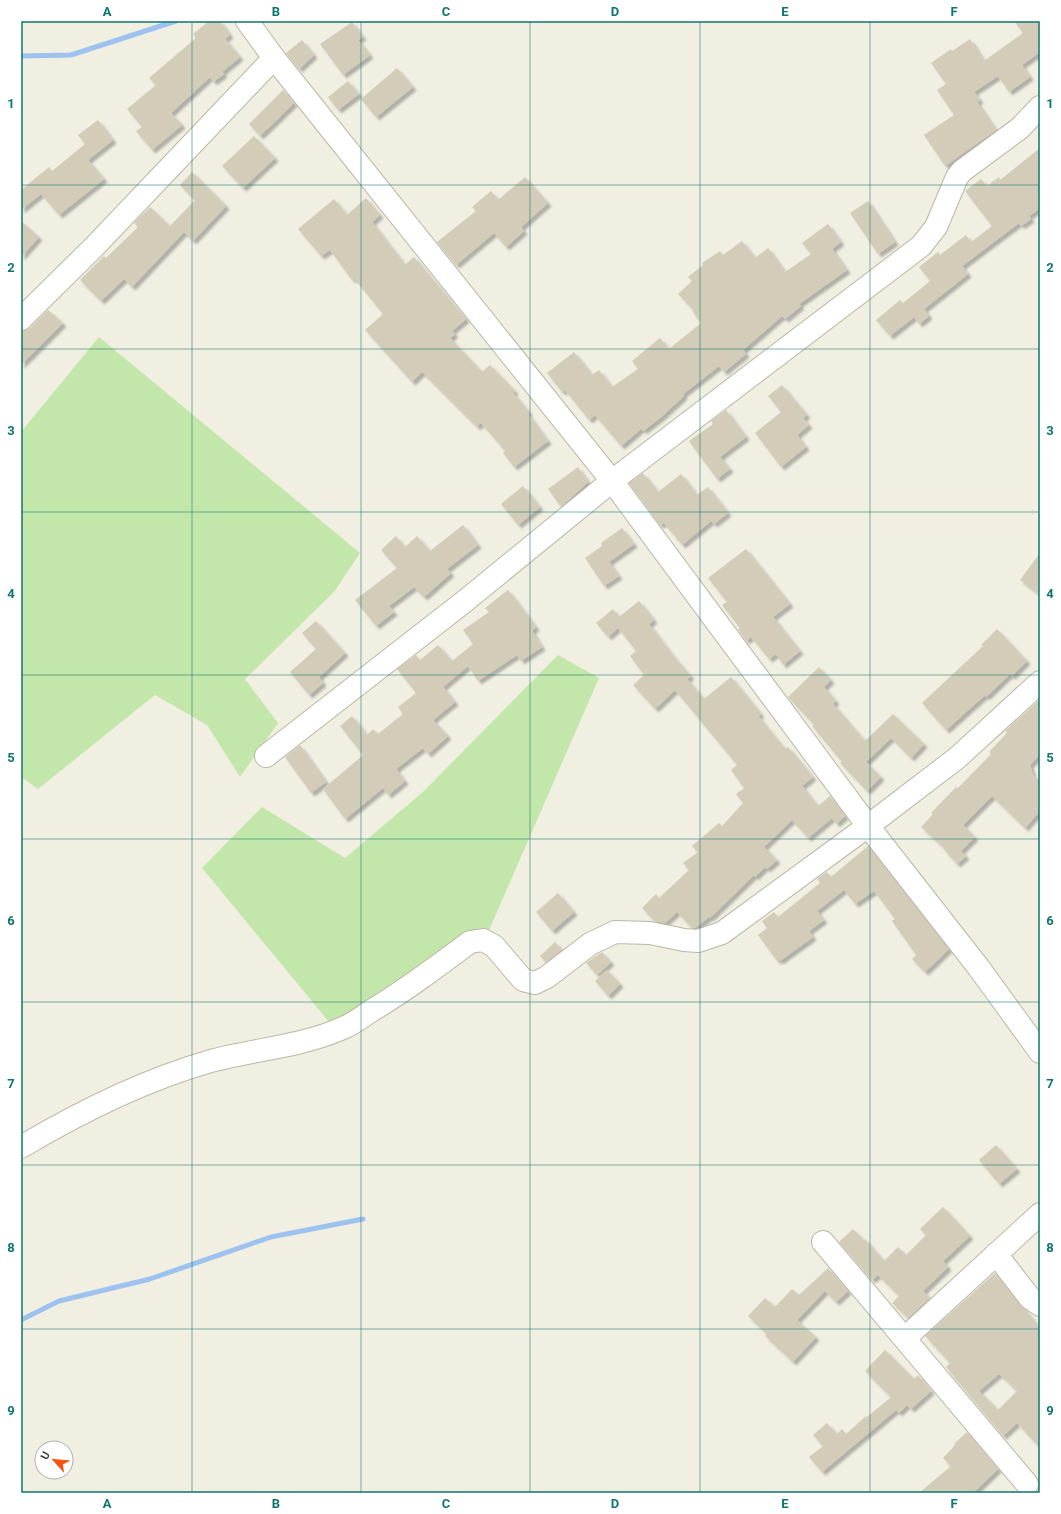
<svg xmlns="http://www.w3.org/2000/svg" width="1061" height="1514" viewBox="0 0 1061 1514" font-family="Roboto,sans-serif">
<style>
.green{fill:#c3e6aa}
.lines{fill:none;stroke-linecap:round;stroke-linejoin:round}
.stream{stroke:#9ec2ef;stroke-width:5}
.building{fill:#d2ccb8;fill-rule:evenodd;filter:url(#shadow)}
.minor-casing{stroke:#bcb7a5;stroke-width:24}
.minor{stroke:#fff;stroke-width:22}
.grid{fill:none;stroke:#0f766e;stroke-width:1;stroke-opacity:0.55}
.neatline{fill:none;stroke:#0f766e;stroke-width:1.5}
.grid-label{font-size:13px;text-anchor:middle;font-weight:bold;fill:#0f766e}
</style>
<defs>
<filter id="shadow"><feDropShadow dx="3.5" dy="3.5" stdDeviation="1" flood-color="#0004"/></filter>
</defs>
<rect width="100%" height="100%" fill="#f1efe2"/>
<g class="green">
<polygon points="99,337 360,553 334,592 245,679 278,723 240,777 207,725 155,695 38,789 21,777 21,432"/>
<polygon points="558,655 599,678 483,944 334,1028 202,868 262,807 345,858 423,792"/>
</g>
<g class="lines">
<g class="stream">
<polyline points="21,56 71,55 176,21"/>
<polyline points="21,1320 59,1301 150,1279 271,1237 363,1219"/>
</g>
</g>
<g class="building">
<polygon points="209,21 220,21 230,35 225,39 240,57 222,72 224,74 213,82 210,77 171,113 182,125 152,150 136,131 142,127 127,109 156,85 149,78 196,38 193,34"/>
<polygon points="1014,21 1040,21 1040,52 1022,65 1030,77 1009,92 998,76 974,92 980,100 977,102 996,130 945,166 924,135 954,115 937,90 946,84 931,63 951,49 952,51 970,39 984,61 1023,33"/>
<polygon points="352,22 363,37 358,40 370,55 343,75 320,44"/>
<polygon points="302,40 314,55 299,69 286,53"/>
<polygon points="397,68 413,87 376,117 361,99"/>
<polygon points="348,81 359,94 338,110 328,97"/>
<polygon points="283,90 294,103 260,136 249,124"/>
<polygon points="98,120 113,140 88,160 104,179 59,215 41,194 21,210 21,190 49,167 52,171 85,144 78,135"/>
<polygon points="254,136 275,158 243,188 222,166"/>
<polygon points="1040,148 1040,208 1029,216 1031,219 1021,226 1019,223 962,266 968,274 924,309 929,316 919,324 914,317 890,336 876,320 900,300 903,303 930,281 919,267 938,252 940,255 966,235 971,242 992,226 965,191 981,179 987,186 999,177 1000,180"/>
<polygon points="192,172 226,206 193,241 184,232 132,287 124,279 101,301 80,280 104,256 106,258 138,227 134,223 150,207 170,226 195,200 180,185"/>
<polygon points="525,177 548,203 521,227 524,231 506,247 494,233 456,265 437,242 476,211 472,207 491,191 498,200"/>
<polygon points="366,198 380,215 372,222 405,265 414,257 466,319 452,331 455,334 450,338 482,372 490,365 515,391 513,393 529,412 528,414 548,441 514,467 503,453 505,451 481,423 477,427 422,372 412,382 365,330 383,314 354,278 352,280 330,250 321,256 298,229 334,199 347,215"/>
<polygon points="868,201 895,242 878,254 850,213"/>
<polygon points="21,221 39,237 21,257"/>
<polygon points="828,224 841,242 832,249 847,270 799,304 801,306 785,319 782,316 743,350 746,354 724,372 719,366 683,394 684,396 660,418 643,431 642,428 621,446 595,415 589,420 565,390 562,392 547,373 574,352 592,375 599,370 612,387 638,369 632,361 660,338 669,349 701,323 692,311 694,310 678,294 692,281 688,277 703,265 702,263 720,251 723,255 742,241 755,258 768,248 785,272 811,254 802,243"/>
<polygon points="48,310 63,323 21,365 21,331 30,328"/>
<polygon points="782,385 807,415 803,418 809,425 797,435 806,447 781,467 755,433 781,412 768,396"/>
<polygon points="726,410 746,437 720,457 730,469 717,479 689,441 713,424 711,421"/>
<polygon points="578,467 588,482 561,507 548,489"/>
<polygon points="643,473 658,492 681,474 697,495 708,487 728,513 714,524 711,521 682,545 664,523 660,525 629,483"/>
<polygon points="523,486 540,507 518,525 501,504"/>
<polygon points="463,525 478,545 447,569 451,573 424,597 414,587 389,606 394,612 376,626 355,600 397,568 381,550 396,536 405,547 417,536 430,551"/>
<polygon points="622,528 634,544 609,562 619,576 604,586 585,558 602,546 601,543"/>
<polygon points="746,549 790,604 773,617 800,651 783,665 776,654 769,659 751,637 746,641 738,629 740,628 722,605 727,602 708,578"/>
<polygon points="1040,553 1040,595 1020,580"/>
<polygon points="508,590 536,627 532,631 542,647 521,661 517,655 478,681 468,666 443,687 455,702 433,720 448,736 428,754 423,748 396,769 405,781 388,795 383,788 345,819 323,789 363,755 340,726 352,716 367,735 373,729 378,734 403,714 398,707 416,693 397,669 416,655 420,660 438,645 452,661 473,644 463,630 489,612 485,608"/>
<polygon points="639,601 654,620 649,624 674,657 691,676 687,679 704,699 731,677 761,714 758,716 785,749 788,747 813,777 802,786 818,806 830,796 845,816 836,824 832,818 808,838 792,820 764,847 777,860 767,869 765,867 755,877 754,875 710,918 709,917 695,928 692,928 677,912 665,923 655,921 642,908 656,894 659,898 689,870 683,863 698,852 692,846 719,823 722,826 743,803 736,794 744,788 731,770 737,765 675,690 655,709 633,685 644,675 630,656 636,651 618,628 608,637 596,623 613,609 619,617"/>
<polygon points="316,621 345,653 319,677 323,683 309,695 290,672 316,649 302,633"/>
<polygon points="997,629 1027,661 1012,676 1010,674 986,697 985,695 946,730 922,703 983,646 981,645"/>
<polygon points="819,667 831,680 824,687 836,701 833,704 865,741 893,714 924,744 911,758 891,738 866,762 881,777 867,791 840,763 842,762 812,726 814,725 788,697"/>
<polygon points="1038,701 1040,704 1040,754 1030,765 1033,775 1040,781 1040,811 1025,828 992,796 963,825 975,837 961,851 966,856 957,864 945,851 946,850 921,827 933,814 931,813 956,787 958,788 991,754 989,752 1007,733 1005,731"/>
<polygon points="300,745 326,782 311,793 285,757"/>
<polygon points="868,846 949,949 925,972 912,959 916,955 892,921 895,919 874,891 855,904 844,890 817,911 824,920 809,931 813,937 780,961 779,959 777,961 758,935 767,928 762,921 774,912 778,917 820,883 817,879 827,872 831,877"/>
<polygon points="558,893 574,912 552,931 536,912"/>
<polygon points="555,942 562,950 546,962 540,956"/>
<polygon points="602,952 611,962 597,975 586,963"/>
<polygon points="607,970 620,984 608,996 595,981"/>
<polygon points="996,1145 1017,1169 999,1184 979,1160"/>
<polygon points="943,1207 970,1236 943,1261 948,1267 923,1291 930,1298 908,1318 892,1303 899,1296 878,1275 872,1280 839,1242 853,1229 864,1240 865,1239 884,1261 898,1247 906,1255 926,1235 920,1229"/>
<polygon points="828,1268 848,1291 836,1302 825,1291 797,1320 816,1337 793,1362 765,1336 767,1334 748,1316 765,1298 775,1307 792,1289 799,1295"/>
<path d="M995,1273L1040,1328V1448L1017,1423L1003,1436L946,1367L950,1363L925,1336ZM999,1374L1017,1391L998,1410L979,1391Z"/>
<polygon points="885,1350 914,1379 918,1375 931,1391 911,1409 907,1405 899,1413 896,1410 822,1472 809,1457 823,1446 813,1435 827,1423 837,1434 842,1429 846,1434 866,1416 867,1417 891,1397 865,1371"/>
<polygon points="967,1432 998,1469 973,1493 919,1493 951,1466 943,1458 955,1445 954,1444"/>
</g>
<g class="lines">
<defs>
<g id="minor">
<polyline points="247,21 274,58 612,481 868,826 979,968 1040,1052"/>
<polyline points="21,319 94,247 274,58"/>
<polyline points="266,756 465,601 612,481 921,246 936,227 957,177 962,171 1020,128 1040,107"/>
<path d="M21,1147C80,1112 144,1080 211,1061C255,1049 300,1047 343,1028C353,1024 362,1017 371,1011C406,990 438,966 470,942L483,940L494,946L523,980L535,983L547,977L590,944L615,932L650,933L684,940L698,941L722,933L868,826L957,758L1040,682"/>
<polyline points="823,1242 1027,1484"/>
<polyline points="996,1254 1030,1298 1040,1305"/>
<polyline points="905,1338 1040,1214"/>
</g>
</defs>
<use href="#minor" class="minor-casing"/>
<use href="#minor" class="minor"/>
</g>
<path class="grid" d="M192,21V1493M361,21V1493M530,21V1493M700,21V1493M870,21V1493M21,185H1040M21,349H1040M21,512H1040M21,675H1040M21,839H1040M21,1002H1040M21,1165H1040M21,1329H1040"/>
<rect width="1061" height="1514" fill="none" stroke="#ffffff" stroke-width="44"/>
<g transform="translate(54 1460) rotate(297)"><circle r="19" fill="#ffffff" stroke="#b3b2ad"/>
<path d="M0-3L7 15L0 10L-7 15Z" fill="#f85512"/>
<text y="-6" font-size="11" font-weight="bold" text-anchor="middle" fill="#423e33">U</text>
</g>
<rect x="22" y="22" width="1017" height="1470" class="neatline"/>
<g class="grid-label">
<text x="107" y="16">A</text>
<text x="276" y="16">B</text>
<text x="446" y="16">C</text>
<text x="615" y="16">D</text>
<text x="785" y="16">E</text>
<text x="954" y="16">F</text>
<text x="11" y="108">1</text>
<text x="1050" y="108">1</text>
<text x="11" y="272">2</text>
<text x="1050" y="272">2</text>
<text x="11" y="435">3</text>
<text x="1050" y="435">3</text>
<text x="11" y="598">4</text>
<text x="1050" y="598">4</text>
<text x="11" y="762">5</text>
<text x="1050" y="762">5</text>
<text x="11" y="925">6</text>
<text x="1050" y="925">6</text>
<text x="11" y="1088">7</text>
<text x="1050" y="1088">7</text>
<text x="11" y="1252">8</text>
<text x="1050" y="1252">8</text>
<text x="11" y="1415">9</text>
<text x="1050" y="1415">9</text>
<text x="107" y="1508">A</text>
<text x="276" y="1508">B</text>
<text x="446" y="1508">C</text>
<text x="615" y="1508">D</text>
<text x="785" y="1508">E</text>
<text x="954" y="1508">F</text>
</g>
</svg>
